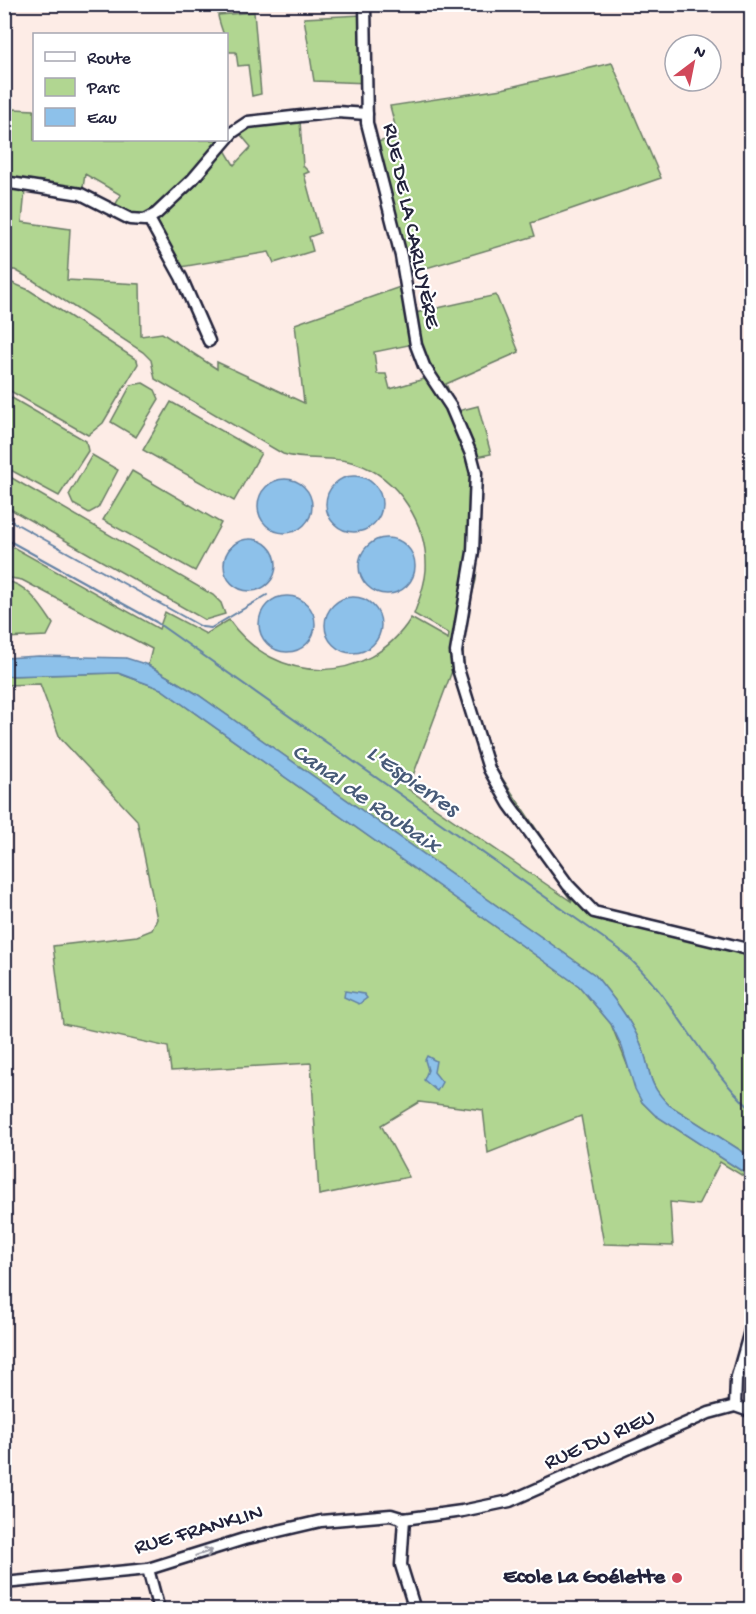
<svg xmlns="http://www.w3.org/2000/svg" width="756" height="1614" viewBox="0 0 756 1614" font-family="'Gochi Hand',sans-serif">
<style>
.green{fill:#b1d691;stroke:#6a7c66;stroke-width:1.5;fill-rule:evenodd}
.water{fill:#8dc1ea;stroke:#6281a4;stroke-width:1.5}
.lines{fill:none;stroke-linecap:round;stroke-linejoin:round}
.stream{stroke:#6281a4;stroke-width:2}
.minor-casing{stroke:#22223b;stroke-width:15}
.minor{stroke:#fff;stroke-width:10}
.oneway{stroke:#9c9ca7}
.poi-dot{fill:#d1495b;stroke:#fff;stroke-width:2}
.labels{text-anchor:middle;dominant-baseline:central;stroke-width:4.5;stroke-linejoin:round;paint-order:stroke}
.street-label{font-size:22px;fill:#22223b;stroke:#fff}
.poi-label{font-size:22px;font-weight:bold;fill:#22223b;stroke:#fff;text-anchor:end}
.water-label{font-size:24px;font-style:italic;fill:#475a78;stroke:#fff}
</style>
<rect width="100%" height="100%" fill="#fdece6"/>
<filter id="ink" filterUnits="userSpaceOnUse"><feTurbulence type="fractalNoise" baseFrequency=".0167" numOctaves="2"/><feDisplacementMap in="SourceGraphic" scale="12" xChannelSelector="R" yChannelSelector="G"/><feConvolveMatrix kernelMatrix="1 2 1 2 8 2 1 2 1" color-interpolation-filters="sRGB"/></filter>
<g filter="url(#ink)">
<g class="green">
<path d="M254,12L261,94L252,96L248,65L238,66L236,52H228C227,41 218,21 218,15Z"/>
<polygon points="362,15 369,83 314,81 304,18"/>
<path d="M612,63L661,178L531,223L535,236L409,273L415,313L496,295L519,352L446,384L458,411L478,406L491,454L476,457L481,477V508L476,580L464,626L463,654L465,673L496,769L567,875L595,908L751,944V1157L669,1105C645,1082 652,1069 640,1042C629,1017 612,996 595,975L197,694L148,665L152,649L22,580L5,577L4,542L159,629L165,612L206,634L229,620C275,686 368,687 411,618L448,639L449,634L414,614C419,600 425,586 426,570C428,526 399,477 355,463C331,455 307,462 283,454L155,379L151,360L143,352L31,279L15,270H5V131L14,109L34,110V140H219L234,165L251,147L241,135L247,128L300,121L303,166L309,172L304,174L320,233L309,237L313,251L274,263L269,252L181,267L144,217L114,207L121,195L85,174L83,188L26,180L22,222L70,229L67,280L140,284L141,336L162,333L217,369V362L304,403L295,324L400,287L377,142L398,137L390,106L502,89ZM418,343L434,376L390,389L386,374H377L374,352ZM452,671L483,770L572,902L408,789Z"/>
<polygon points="5,280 29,290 137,360 138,364 103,423 88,435 5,388"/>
<polygon points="143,383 155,390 159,399 136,437 111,422 131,385"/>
<polygon points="5,394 86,441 88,451 59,496 5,467"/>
<polygon points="171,402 261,453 234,501 143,450"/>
<polygon points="92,455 118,470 98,508 89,513 73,504 69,495"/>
<polygon points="132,471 221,523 195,571 103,520"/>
<polygon points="5,474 213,595 221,603 225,614 205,620 5,506"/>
<path d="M5,581C28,584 41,606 53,624L47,636L5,638Z"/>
<polygon points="118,673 161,689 579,986 611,1024 642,1102 655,1115 751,1177 751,1181 720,1162 698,1205 670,1202 673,1246 604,1244 581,1116 488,1153 483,1110 419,1102 381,1125 409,1177 319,1195 311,1063 171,1071 168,1047 63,1024 53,946 137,936 152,930 157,919 137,820 60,738 40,684 5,685 4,676"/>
</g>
<g class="water">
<circle cx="354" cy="504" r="28"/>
<circle cx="285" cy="506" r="27"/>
<circle cx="387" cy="566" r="28"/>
<circle cx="250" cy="565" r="26"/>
<circle cx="287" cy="624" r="28"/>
<circle cx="353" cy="625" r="28"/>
<path d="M39,656L126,658L148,665L197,694L595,975C612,996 629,1017 640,1042C652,1069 645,1082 669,1105L751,1157V1177L655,1115L642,1102L635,1089L622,1047L611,1024L579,986L161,689L118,673L5,676V658Z"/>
<polygon points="345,991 364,994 367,998 359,1004 344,997"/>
<polygon points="427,1056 436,1061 434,1072 442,1082 437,1091 424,1080 428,1070 425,1060"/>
</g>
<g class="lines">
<g class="stream">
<polyline points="4,517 202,627 211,628 267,595"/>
<path d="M4,538L156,622L619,949C675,996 698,1061 752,1110"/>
</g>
<defs>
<g id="minor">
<polyline points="365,4 367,123 401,256 416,345 424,366 451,407 471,454 476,473 473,552 456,652 458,669 489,769 509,804 568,885 594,912 752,950"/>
<polyline points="4,182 81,194 130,219 145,220 156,214 192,180 233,132 248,122 337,112 367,114"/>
<polyline points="149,219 181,277 209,341"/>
<polyline points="735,1406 736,1380 752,1324"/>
<polyline points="404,1519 401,1565 415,1610"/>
<polyline points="148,1569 159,1610"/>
<polyline points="4,1583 148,1569 244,1539 321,1521 391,1515 404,1519 462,1511 510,1501 709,1413 735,1406 752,1412"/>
</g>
</defs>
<use href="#minor" class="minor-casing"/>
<use href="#minor" class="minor"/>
</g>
<defs><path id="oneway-shaft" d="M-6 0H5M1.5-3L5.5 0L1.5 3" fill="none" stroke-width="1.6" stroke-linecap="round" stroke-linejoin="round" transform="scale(1.5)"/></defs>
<use class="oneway" href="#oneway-shaft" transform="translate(204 1553) rotate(-19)"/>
</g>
<circle class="poi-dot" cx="677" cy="1578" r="6"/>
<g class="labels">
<g class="street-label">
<text transform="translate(410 226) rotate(78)">RUE DE LA CARLUYÈRE</text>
<text transform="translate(600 1441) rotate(-24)">RUE DU RIEU</text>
<text transform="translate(199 1531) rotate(-16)">RUE FRANKLIN</text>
</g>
<g class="poi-label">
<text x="665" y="1578">Ecole La Goélette</text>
</g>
<g class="water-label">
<text transform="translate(412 782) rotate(35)">L'Espierres</text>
<text transform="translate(365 800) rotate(35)">Canal de Roubaix</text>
</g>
</g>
<rect width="756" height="1614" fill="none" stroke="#fff" stroke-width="24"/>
<rect x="12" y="12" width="732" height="1590" fill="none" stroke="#22223b" stroke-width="2" filter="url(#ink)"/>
<rect x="33" y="33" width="195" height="108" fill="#ffffff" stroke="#a7a7b1" stroke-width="1.5"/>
<rect x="45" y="52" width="30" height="9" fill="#ffffff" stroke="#a7a7b1" stroke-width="1.5"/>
<text x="87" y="63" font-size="18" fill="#22223b">Route</text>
<rect x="45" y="78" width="30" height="18" fill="#b1d691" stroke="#a7a7b1" stroke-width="1.5"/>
<text x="87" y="93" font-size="18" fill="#22223b">Parc</text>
<rect x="45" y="108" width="30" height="18" fill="#8dc1ea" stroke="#a7a7b1" stroke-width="1.5"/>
<text x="87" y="123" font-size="18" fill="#22223b">Eau</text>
<g transform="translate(693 63) rotate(32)"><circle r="28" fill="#ffffff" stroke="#a7a7b1" stroke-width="1.5"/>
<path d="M0-4.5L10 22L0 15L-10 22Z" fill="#d1495b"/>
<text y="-9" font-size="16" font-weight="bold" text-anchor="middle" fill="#22223b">N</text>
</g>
</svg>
